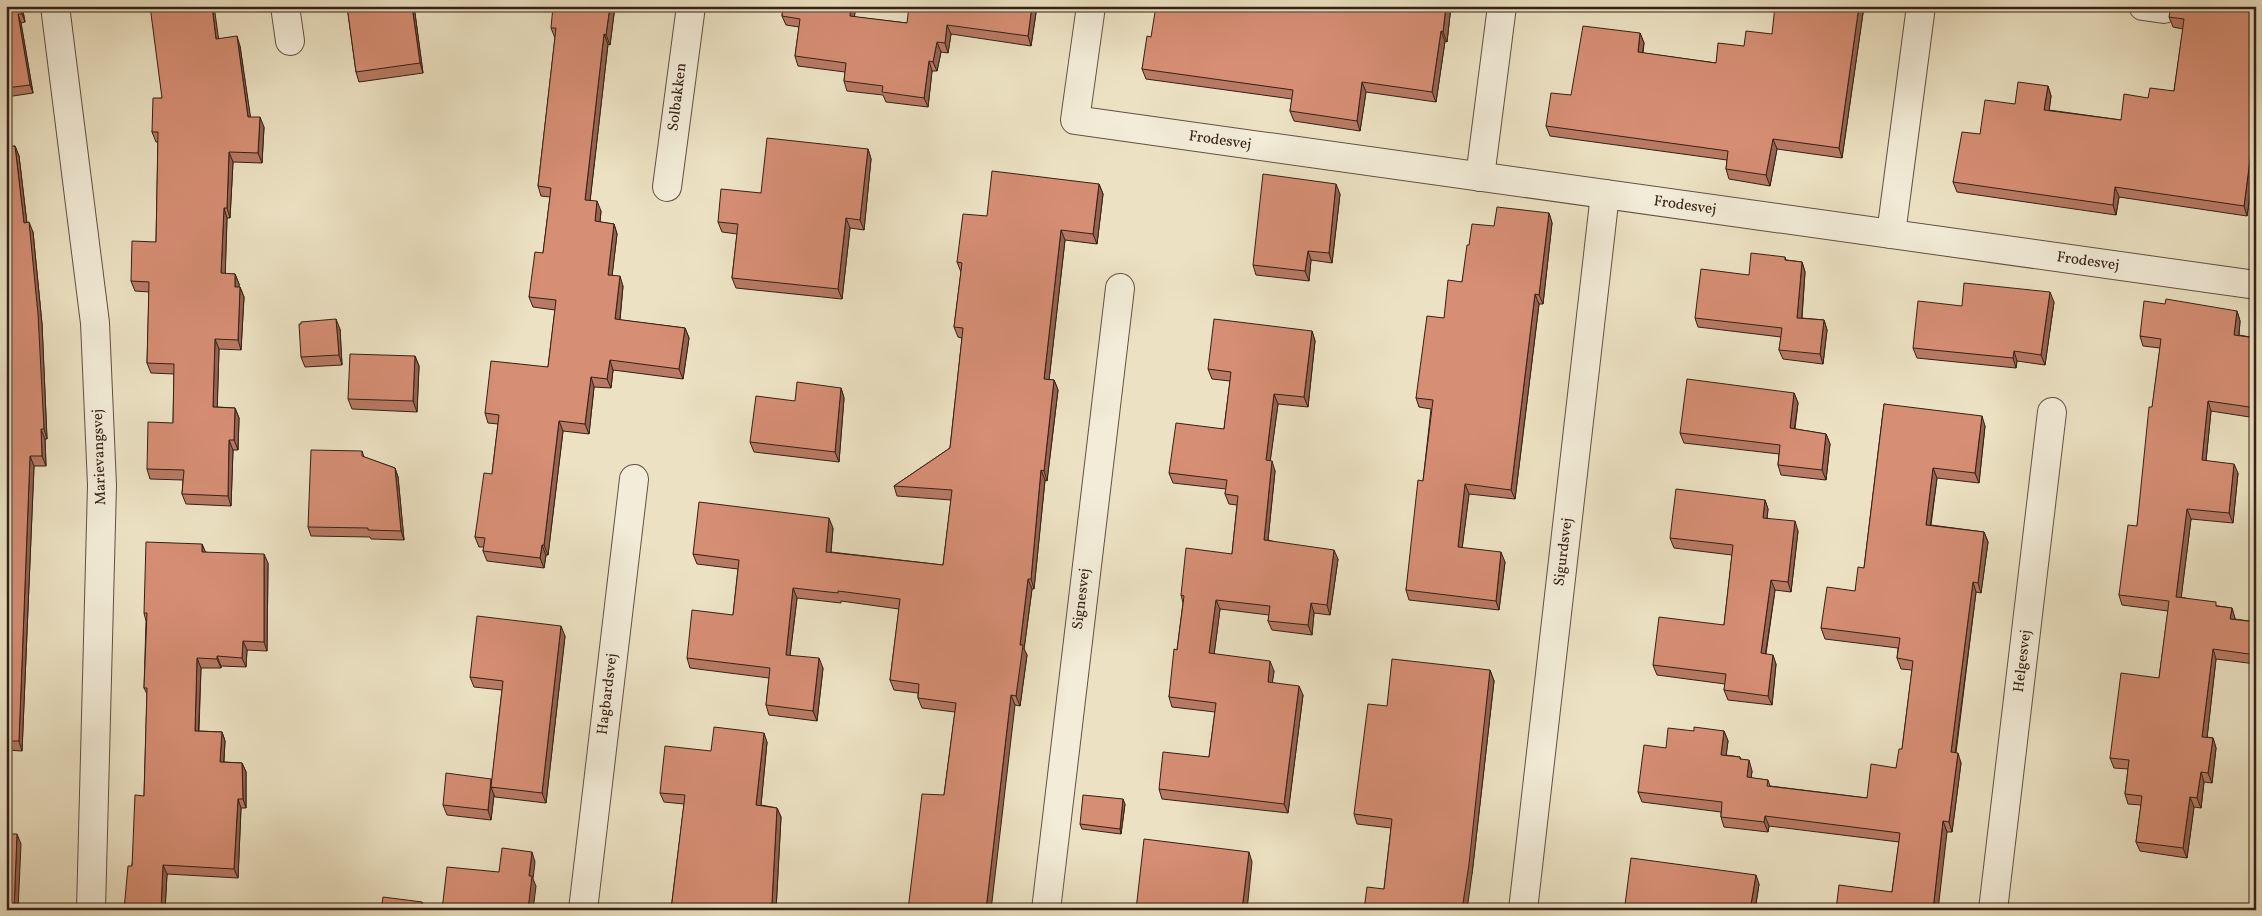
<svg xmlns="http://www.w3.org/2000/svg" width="2262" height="916" viewBox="0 0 2262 916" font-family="Vollkorn,serif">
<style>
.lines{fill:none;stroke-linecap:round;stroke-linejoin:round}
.minor-casing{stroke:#625041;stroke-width:30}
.minor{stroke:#f3ecd8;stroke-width:28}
.wall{fill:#b87a64;stroke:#342016}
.shaded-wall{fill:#966351;stroke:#342016}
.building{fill:#d68e74;stroke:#342016}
.labels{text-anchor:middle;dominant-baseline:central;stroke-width:4;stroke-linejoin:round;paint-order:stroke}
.street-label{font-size:15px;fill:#342016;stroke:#f3ecd8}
</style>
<rect width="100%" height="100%" fill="#ece2c3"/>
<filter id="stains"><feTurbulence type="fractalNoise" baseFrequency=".004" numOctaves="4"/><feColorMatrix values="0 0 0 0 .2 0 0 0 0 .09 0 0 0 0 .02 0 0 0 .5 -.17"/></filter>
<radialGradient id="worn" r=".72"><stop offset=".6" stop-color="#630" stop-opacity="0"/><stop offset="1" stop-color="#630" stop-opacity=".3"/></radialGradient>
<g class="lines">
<defs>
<g id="minor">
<polyline points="55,6 95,323 102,485 91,910"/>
<polyline points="285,6 290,41"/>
<polyline points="1091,6 1075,120 2256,285"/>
<polyline points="2143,6 2164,9"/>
<polyline points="1480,177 1502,6"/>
<polyline points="667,187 691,6"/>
<polyline points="1891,234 1921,6"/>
<polyline points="583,910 634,479"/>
<polyline points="1046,910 1120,288"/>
<polyline points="1523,910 1605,194"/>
<polyline points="1993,910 2052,412"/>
</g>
</defs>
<use href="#minor" class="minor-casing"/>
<use href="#minor" class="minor"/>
</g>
<g class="wall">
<polygon points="6,6 22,6 25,22 21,23 33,93 6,97"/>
<polygon points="347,6 415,6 414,6 423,73 359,82 356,72"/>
<polygon points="615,6 610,45 608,44 590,201 601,211 600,222 614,224 617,234 612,275 623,286 620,320 685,328 689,338 683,379 613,370 611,388 594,387 589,434 563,431 548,555 546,555 544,568 487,561 483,551 484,547 479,547 475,537 492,474 498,424 488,423 485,413 548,367 555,310 533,307 529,297 543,253 550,197 541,196 538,186 555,38 551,28"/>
<polygon points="783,6 856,6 854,17 907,23 1037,6 1031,46 951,34 948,53 941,52 937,71 932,71 928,107 886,102 883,95 847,91 844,81 845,72 798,66 795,56 799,27 786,25 782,16"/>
<polygon points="1451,6 1447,42 1445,41 1436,102 1366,92 1360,131 1294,121 1290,111 1292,99 1146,79 1142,69 1151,37 1309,8"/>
<polygon points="1864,6 1842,158 1777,149 1770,186 1729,179 1726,169 1727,160 1550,136 1546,126 1571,95 1640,33 1644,43 1643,53 1716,63 1744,46 1772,34"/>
<polygon points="2256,6 2256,156 2247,216 2119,197 2116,215 1957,192 1953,182 1980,134 2015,104 2048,86 2051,96 2049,110 2121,120 2148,98 2174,91 2183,29 2173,27 2169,17"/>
<polygon points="218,39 240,46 250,117 264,127 262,163 233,162 230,218 227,218 225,274 235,274 239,284 239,287 240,287 244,297 241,350 219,349 217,407 235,408 239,418 238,450 233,450 231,506 186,504 182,494 183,480 150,479 147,469 173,423 174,374 151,373 147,363 149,292 135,291 131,281 156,242 158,142 156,142 152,132 162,98"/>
<polygon points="15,146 19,156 27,223 33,232 42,324 47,439 45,439 46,466 34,466 22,751 6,750 6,147"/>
<polygon points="868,149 871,159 864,230 850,228 842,299 736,288 732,278 737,234 722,232 718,222 761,193"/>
<polygon points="1099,184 1103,194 1097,244 1065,240 1049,380 1054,380 1058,390 1047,481 1045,480 1034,589 1032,589 1024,649 1027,655 1020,706 1015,705 944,795 955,712 922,708 918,698 918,693 894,690 890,680 899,609 841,601 841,603 797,598 790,655 823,668 817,721 769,715 766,705 769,678 690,668 687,658 733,615 738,569 697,564 693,554 833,528 831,552 943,565 951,500 897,496 894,486 950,448 962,338 958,337 954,327 961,272 957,262 987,216"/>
<polygon points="1340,194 1332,263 1311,260 1309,281 1256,275 1253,265"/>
<polygon points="1549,213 1552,223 1543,304 1539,304 1515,499 1469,494 1462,548 1505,562 1499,610 1409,600 1406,590 1423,481 1431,409 1419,407 1416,398 1444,318 1462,282 1469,245 1494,226"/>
<polygon points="1785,257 1786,260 1802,262 1805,272 1802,318 1824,320 1827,330 1823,364 1783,359 1779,350 1781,337 1698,327 1695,318 1749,275"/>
<polygon points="2054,302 2045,365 2017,361 2016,368 1917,358 1913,348 1962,306"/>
<polygon points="2237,311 2240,321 2239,335 2256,338 2256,418 2211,411 2206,461 2238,473 2233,523 2191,519 2181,597 2218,606 2232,608 2235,619 2256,622 2256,664 2216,659 2207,737 2213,738 2216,748 2212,783 2204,782 2201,808 2194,807 2187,858 2140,851 2136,842 2141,805 2128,804 2125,794 2128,769 2114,768 2110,758 2159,678 2168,611 2122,605 2119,595 2137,526 2160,348 2143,346 2140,336"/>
<polygon points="340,329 342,365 305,367 301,357"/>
<polygon points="1312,331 1315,341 1308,407 1278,404 1270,461 1275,471 1268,540 1338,559 1330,615 1314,613 1312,635 1272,630 1268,621 1269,615 1220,609 1214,654 1274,671 1272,682 1303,695 1288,813 1162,799 1159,789 1209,757 1215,712 1172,707 1169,697 1177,650 1183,603 1181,595 1232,554 1237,505 1229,504 1225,494 1226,489 1173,483 1169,473 1224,429 1230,381 1212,379 1208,369"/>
<polygon points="415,356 419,366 417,412 352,409 348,399"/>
<polygon points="841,388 844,398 839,462 754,452 750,442 795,401"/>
<polygon points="1794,393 1798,403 1795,429 1826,434 1830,444 1826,480 1781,475 1778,465 1779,454 1684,443 1680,433"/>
<polygon points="1884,404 1985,426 1979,483 1937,478 1931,525 1984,532 1988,542 1981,593 1976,592 1956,753 1961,763 1952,832 1947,832 1892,892 1899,842 1769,826 1768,832 1724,827 1721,817 1721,812 1642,802 1638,792 1666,748 1694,731 1724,731 1728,741 1726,755 1740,757 1741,759 1752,771 1751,778 1768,780 1770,786 1867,798 1896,768 1902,749 1912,670 1901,669 1897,658 1898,648 1825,639 1821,628 1855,591 1864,568"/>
<polygon points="362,451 364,457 395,468 398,477 404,540 371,539 370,537 311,536 308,527"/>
<polygon points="1765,500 1768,509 1767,518 1798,531 1791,592 1775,590 1766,654 1776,664 1772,705 1728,700 1724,690 1725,684 1657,675 1653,665 1724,625 1732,555 1674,548 1670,538"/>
<polygon points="202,544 205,552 268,563 267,651 247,650 246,667 221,666 221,668 201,668 199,731 222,732 225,741 224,762 242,763 246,772 246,808 241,808 238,878 167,874 165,910 124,910 144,796 147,694 144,688 146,621 144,613"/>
<polygon points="565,636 546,803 495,797 494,795 491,820 447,815 443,805 491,779 492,781 502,690 474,687 470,677"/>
<polygon points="1490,670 1494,681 1472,874 1384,889 1391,828 1357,824 1354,814"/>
<polygon points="767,742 761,805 777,808 781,817 776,910 671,910 684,804 664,802 660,793 711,751"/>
<polygon points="1125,804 1121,834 1082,829 1080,824"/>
<polygon points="1759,884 1755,910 1627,910 1625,905"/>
</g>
<g class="shaded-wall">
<polygon points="20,6 22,6 25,22 22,14"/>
<polygon points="212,6 214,6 220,49 216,39"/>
<polygon points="412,6 414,6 423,73 420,63"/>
<polygon points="610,6 615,6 610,45 606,35"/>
<polygon points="851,6 856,6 853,26 850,16"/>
<polygon points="1032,6 1037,6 1031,46 1028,36"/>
<polygon points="1446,6 1451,6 1447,42 1443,32"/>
<polygon points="1859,6 1864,6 1842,158 1839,148"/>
<polygon points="18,14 21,23 33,93 30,85"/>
<polygon points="947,25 951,34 948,53 945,43"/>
<polygon points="1441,31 1445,41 1436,102 1432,92"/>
<polygon points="1640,33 1644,43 1641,62 1638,52"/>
<polygon points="604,34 608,44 589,210 585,200"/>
<polygon points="237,36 240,46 252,127 248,117"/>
<polygon points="937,42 941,52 937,71 933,62"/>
<polygon points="929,61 932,71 928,107 924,98"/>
<polygon points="1362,82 1366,92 1360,131 1357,121"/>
<polygon points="2048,86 2051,96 2048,120 2044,110"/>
<polygon points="260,117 264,127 262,163 258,153"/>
<polygon points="2253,137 2256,143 2256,156 2247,216 2244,206"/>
<polygon points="1773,139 1777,149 1770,186 1766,175"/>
<polygon points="15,146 19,156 28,233 24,223"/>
<polygon points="868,149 871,159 864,230 860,220"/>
<polygon points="229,152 233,162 230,218 227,208"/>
<polygon points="1099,184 1103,194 1097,244 1093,234"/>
<polygon points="1336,184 1340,194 1332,263 1329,253"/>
<polygon points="2115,187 2119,197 2116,215 2113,205"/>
<polygon points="597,201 601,211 599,231 595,221"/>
<polygon points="224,208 227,218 225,283 221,273"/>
<polygon points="1549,213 1552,223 1543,304 1539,295"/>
<polygon points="846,218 850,228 842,299 838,289"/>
<polygon points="29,222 33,232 42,324 47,439 44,429"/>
<polygon points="614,224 617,234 611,285 608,275"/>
<polygon points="1061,230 1065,240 1048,389 1044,379"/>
<polygon points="1308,251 1311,260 1309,281 1305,271"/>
<polygon points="1802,262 1805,272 1801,328 1797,318"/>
<polygon points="235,274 239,284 239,297 235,287"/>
<polygon points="620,276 623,286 619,329 615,319"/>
<polygon points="240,287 244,297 241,350 238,340"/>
<polygon points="2050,292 2054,302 2045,365 2041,355"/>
<polygon points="1535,294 1539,304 1515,499 1511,490"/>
<polygon points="2237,311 2240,321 2238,345 2234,335"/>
<polygon points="336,319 340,329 342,365 339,355"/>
<polygon points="1824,320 1827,330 1823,364 1820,354"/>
<polygon points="685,328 689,338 683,379 679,369"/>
<polygon points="1312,331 1315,341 1308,407 1304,397"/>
<polygon points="215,339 219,349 217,417 213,407"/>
<polygon points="2014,351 2017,361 2016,368 2013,358"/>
<polygon points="415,356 419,366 417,412 413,401"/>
<polygon points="610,360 613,370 611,388 607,379"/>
<polygon points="591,377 594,387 589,434 585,424"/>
<polygon points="1054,380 1058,390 1047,481 1044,471"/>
<polygon points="841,388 844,398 839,462 835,452"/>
<polygon points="1794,393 1798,403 1793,438 1790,428"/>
<polygon points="1274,394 1278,404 1269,470 1266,460"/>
<polygon points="2208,401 2211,411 2205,470 2202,460"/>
<polygon points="235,408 239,418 238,450 234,440"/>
<polygon points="1982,416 1985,426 1979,483 1975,473"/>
<polygon points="559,421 563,431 548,555 544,545"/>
<polygon points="41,429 45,439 46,466 42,456"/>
<polygon points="1826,434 1830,444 1826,480 1822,470"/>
<polygon points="229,440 233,450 231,506 228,496"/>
<polygon points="30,456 34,466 22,751 19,741"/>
<polygon points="1272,461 1275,471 1267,549 1264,540"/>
<polygon points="2234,464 2238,473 2233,523 2229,513"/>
<polygon points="395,468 398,477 404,540 401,531"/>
<polygon points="1933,468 1937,478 1929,535 1926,525"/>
<polygon points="1041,470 1045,480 1034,589 1031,579"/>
<polygon points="1465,484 1469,494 1461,557 1458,547"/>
<polygon points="1765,500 1768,509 1766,528 1763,518"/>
<polygon points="2187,509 2191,519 2180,607 2176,597"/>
<polygon points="829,518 833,528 830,562 826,552"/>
<polygon points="1795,521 1798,531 1791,592 1788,582"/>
<polygon points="1984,532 1988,542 1981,593 1978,583"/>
<polygon points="202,544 206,553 202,552"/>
<polygon points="542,545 546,555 544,568 540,558"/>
<polygon points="1334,550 1338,559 1330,615 1327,605"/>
<polygon points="1501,552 1505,562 1499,610 1496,601"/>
<polygon points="264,554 268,563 267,651 264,642"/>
<polygon points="1028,579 1032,589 1024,649 1027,655 1020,706 1016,696 1020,645"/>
<polygon points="1771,580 1775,590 1764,663 1761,653"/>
<polygon points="1973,582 1976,592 1954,762 1951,752"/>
<polygon points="793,588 797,598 789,664 786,655"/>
<polygon points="1216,600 1220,609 1213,663 1209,653"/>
<polygon points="1311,603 1314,613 1312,635 1308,625"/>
<polygon points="2232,608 2235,618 2234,628 2230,619"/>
<polygon points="561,626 565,636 546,803 542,793"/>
<polygon points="243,641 247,650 246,667 242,658"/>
<polygon points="2213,649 2216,659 2206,747 2202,737"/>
<polygon points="1773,655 1776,664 1772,705 1768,696"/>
<polygon points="217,656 221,666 221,668 217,659"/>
<polygon points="197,658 201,668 198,741 195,731"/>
<polygon points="819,658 823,668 817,721 813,711"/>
<polygon points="1270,661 1274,671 1271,692 1268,682"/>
<polygon points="1490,670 1494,681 1472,874 1467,910 1462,910"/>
<polygon points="1299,686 1303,695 1288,813 1284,804"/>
<polygon points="1011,695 1015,705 991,910 986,910"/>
<polygon points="1724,731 1728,741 1725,765 1721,755"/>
<polygon points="222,732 225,741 223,772 220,762"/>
<polygon points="764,733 767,742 760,815 756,805"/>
<polygon points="2213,738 2216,748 2212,783 2208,773"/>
<polygon points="1958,753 1961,763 1952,832 1949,822"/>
<polygon points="1749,760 1752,771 1750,787 1747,777"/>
<polygon points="242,763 246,772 246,808 243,799"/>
<polygon points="2201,772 2204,782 2201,808 2197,798"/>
<polygon points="491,779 494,788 491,787 494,795 491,820 488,810"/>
<polygon points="2190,797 2194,807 2187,858 2183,848"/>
<polygon points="238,799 241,808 238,878 234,869"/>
<polygon points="1123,799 1125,804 1121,834 1120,829"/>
<polygon points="777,808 781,817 776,910 775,910 772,903"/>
<polygon points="1765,816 1769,826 1768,832 1764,822"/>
<polygon points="1943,821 1947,832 1938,910 1933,910"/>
<polygon points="17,834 21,844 18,910 14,910"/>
<polygon points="532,852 535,862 533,879 536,886 533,910 528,910 529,876"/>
<polygon points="1249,852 1252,862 1247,910 1242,910"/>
<polygon points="163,865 167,874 165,910 161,910"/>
<polygon points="1756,875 1759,884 1755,910 1750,910"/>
<polygon points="422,902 424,907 423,910 421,910"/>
<polygon points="771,903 773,910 770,910"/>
</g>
<g class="building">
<polygon points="6,6 20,6 22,14 18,14 30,85 6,88"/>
<polygon points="150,6 212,6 216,39 237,36 248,117 260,117 258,153 229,152 227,208 224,208 221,273 235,274 235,287 240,287 238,340 215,339 213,407 235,408 234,440 229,440 228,496 182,494 184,470 147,469 148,422 173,423 174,364 147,363 149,282 131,281 132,241 156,242 158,132 152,132 153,98 162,98"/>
<polygon points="347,6 412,6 420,63 356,72"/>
<polygon points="553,6 610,6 606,35 604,34 585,200 597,201 595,221 614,224 608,275 620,276 615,319 685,328 679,369 610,360 607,379 591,377 585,424 559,421 544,545 542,545 540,558 483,551 485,538 475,537 484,473 492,474 499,415 485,413 491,361 548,367 556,300 529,297 535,252 543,253 551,188 538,186 556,28 551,28"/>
<polygon points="783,6 851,6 850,16 907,23 909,6 1032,6 1028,36 947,25 945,43 937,42 933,62 929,61 924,98 882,92 883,86 844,81 846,63 795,56 800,19 782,16"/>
<polygon points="1156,6 1296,6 1309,8 1309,6 1446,6 1443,32 1441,31 1432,92 1362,82 1357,121 1290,111 1293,90 1142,69 1147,36 1151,37"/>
<polygon points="1775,6 1859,6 1839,148 1773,139 1766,175 1726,169 1728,151 1546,126 1551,93 1571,95 1583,26 1640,33 1638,52 1716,63 1718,43 1744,46 1746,31 1772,34"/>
<polygon points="2173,6 2256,6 2256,137 2253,137 2244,206 2115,187 2113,205 1953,182 1962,132 1980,134 1985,100 2015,104 2018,82 2048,86 2044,110 2121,120 2124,94 2148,98 2150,88 2174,91 2184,19 2169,17 2170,11"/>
<polygon points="767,138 868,149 860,220 846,218 838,289 732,278 738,224 718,222 721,189 761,193"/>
<polygon points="15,146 24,223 29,222 38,314 44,429 41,429 42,456 30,456 19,741 6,741 6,147"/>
<polygon points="992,171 1099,184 1093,234 1061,230 1044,379 1054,380 1044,471 1041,470 1031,579 1028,579 1020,645 1023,645 1016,696 1011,695 986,910 908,910 922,794 944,795 956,703 918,698 919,684 890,680 900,599 838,591 838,593 793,588 786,655 819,658 813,711 766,705 770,668 687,658 692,610 733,615 739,560 693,554 699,502 829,518 826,552 943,565 952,490 894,486 950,448 963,328 954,327 962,263 957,262 963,214 987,216"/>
<polygon points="1263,174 1336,184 1329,253 1308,251 1305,271 1253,265"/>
<polygon points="1497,207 1549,213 1539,295 1535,294 1511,490 1465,484 1458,547 1501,552 1496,601 1406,590 1418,480 1423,481 1433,400 1416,398 1427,316 1444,318 1448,280 1462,282 1467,245 1469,245 1472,224 1494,226"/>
<polygon points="1751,253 1785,257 1785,260 1802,262 1797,318 1824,320 1820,354 1779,350 1782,328 1695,318 1701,269 1749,275"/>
<polygon points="1964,283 2050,292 2041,355 2014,351 2013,358 1913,348 1918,301 1962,306"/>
<polygon points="2166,299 2237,311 2234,335 2256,338 2256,408 2208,401 2202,460 2234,464 2229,513 2187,509 2176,597 2216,602 2216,606 2232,608 2230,619 2256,622 2256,655 2213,649 2202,737 2213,738 2208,773 2201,772 2197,798 2190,797 2183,848 2136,842 2142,796 2125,794 2129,760 2110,758 2121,673 2159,678 2169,601 2119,595 2128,525 2137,526 2149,407 2152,407 2161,339 2140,336 2144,301 2165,304"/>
<polygon points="336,319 339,355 301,357 299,324 301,324 301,322"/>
<polygon points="1214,319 1312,331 1304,397 1274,394 1266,460 1272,461 1264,540 1334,550 1327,605 1311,603 1308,625 1268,621 1270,606 1216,600 1209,653 1270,661 1268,682 1299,686 1284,804 1159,789 1163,752 1209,757 1216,703 1169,697 1174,649 1177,650 1184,596 1181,595 1186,548 1232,554 1238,496 1225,494 1227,480 1169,473 1176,423 1224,429 1231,372 1208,369"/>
<polygon points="350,354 415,356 413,401 348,399"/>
<polygon points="1687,379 1794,393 1790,428 1826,434 1822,470 1778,465 1780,445 1680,433"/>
<polygon points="797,382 841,388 835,452 750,442 756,396 795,401"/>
<polygon points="1884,404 1982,416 1975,473 1933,468 1926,525 1984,532 1978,583 1973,582 1951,752 1958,753 1949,822 1943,821 1933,910 1836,910 1839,885 1892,892 1900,833 1765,816 1764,822 1721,817 1722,802 1638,792 1644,745 1666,748 1668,728 1694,731 1694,727 1724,731 1721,755 1740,757 1740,759 1749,760 1747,777 1768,780 1767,786 1867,798 1871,764 1896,768 1899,749 1902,749 1913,661 1897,658 1900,638 1821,628 1827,587 1855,591 1858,567 1864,568"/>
<polygon points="311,450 362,451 362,456 395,468 401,531 368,530 368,528 308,527"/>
<polygon points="1676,489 1765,500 1763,518 1795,521 1788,582 1771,580 1761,653 1773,655 1768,696 1724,690 1726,674 1653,665 1659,617 1724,625 1733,545 1670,538"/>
<polygon points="146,542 202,544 202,552 264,554 264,642 243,641 242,658 217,656 217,659 197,658 195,731 222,732 220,762 242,763 243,799 238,799 234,869 163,865 161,910 124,910 128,866 132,866 135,795 144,796 147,688 144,688 147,613 144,613"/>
<polygon points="477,616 561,626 542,793 491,787 503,681 470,677"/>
<polygon points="1392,659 1490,670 1469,864 1462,910 1364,910 1367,887 1384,889 1392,819 1354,814 1368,704 1387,706"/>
<polygon points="714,727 764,733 756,805 777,808 772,903 771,903 770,910 671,910 685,795 660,793 665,746 711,751"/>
<polygon points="446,773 491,779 488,810 443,805"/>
<polygon points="1083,795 1123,799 1120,829 1080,824"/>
<polygon points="6,834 17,834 14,910 6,910"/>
<polygon points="1144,839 1249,852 1242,910 1136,910"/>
<polygon points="502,848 532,852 529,876 532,876 528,910 442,910 447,867 499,872"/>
<polygon points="1631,858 1756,875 1750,910 1666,910 1625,905"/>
<polygon points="383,897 422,902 421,910 381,910"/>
</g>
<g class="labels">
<g class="street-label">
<text transform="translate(678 97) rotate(-83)">Solbakken</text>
<text transform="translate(1220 141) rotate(8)">Frodesvej</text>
<text transform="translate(1685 206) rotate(8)">Frodesvej</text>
<text transform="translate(2088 262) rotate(8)">Frodesvej</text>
<text transform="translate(100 457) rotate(-92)">Marievangsvej</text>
<text transform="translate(1564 552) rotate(-83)">Sigurdsvej</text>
<text transform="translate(1082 599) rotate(-83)">Signesvej</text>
<text transform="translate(2023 661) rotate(-83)">Helgesvej</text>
<text transform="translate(608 694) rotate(-83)">Hagbardsvej</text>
</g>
</g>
<rect width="2262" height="916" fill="none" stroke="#ece2c3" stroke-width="25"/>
<rect x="8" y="8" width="2247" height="901" fill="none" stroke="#342016" stroke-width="2.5"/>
<rect x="12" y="12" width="2237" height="891" fill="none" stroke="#342016"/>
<rect width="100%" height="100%" filter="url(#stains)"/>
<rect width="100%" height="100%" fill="url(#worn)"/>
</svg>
